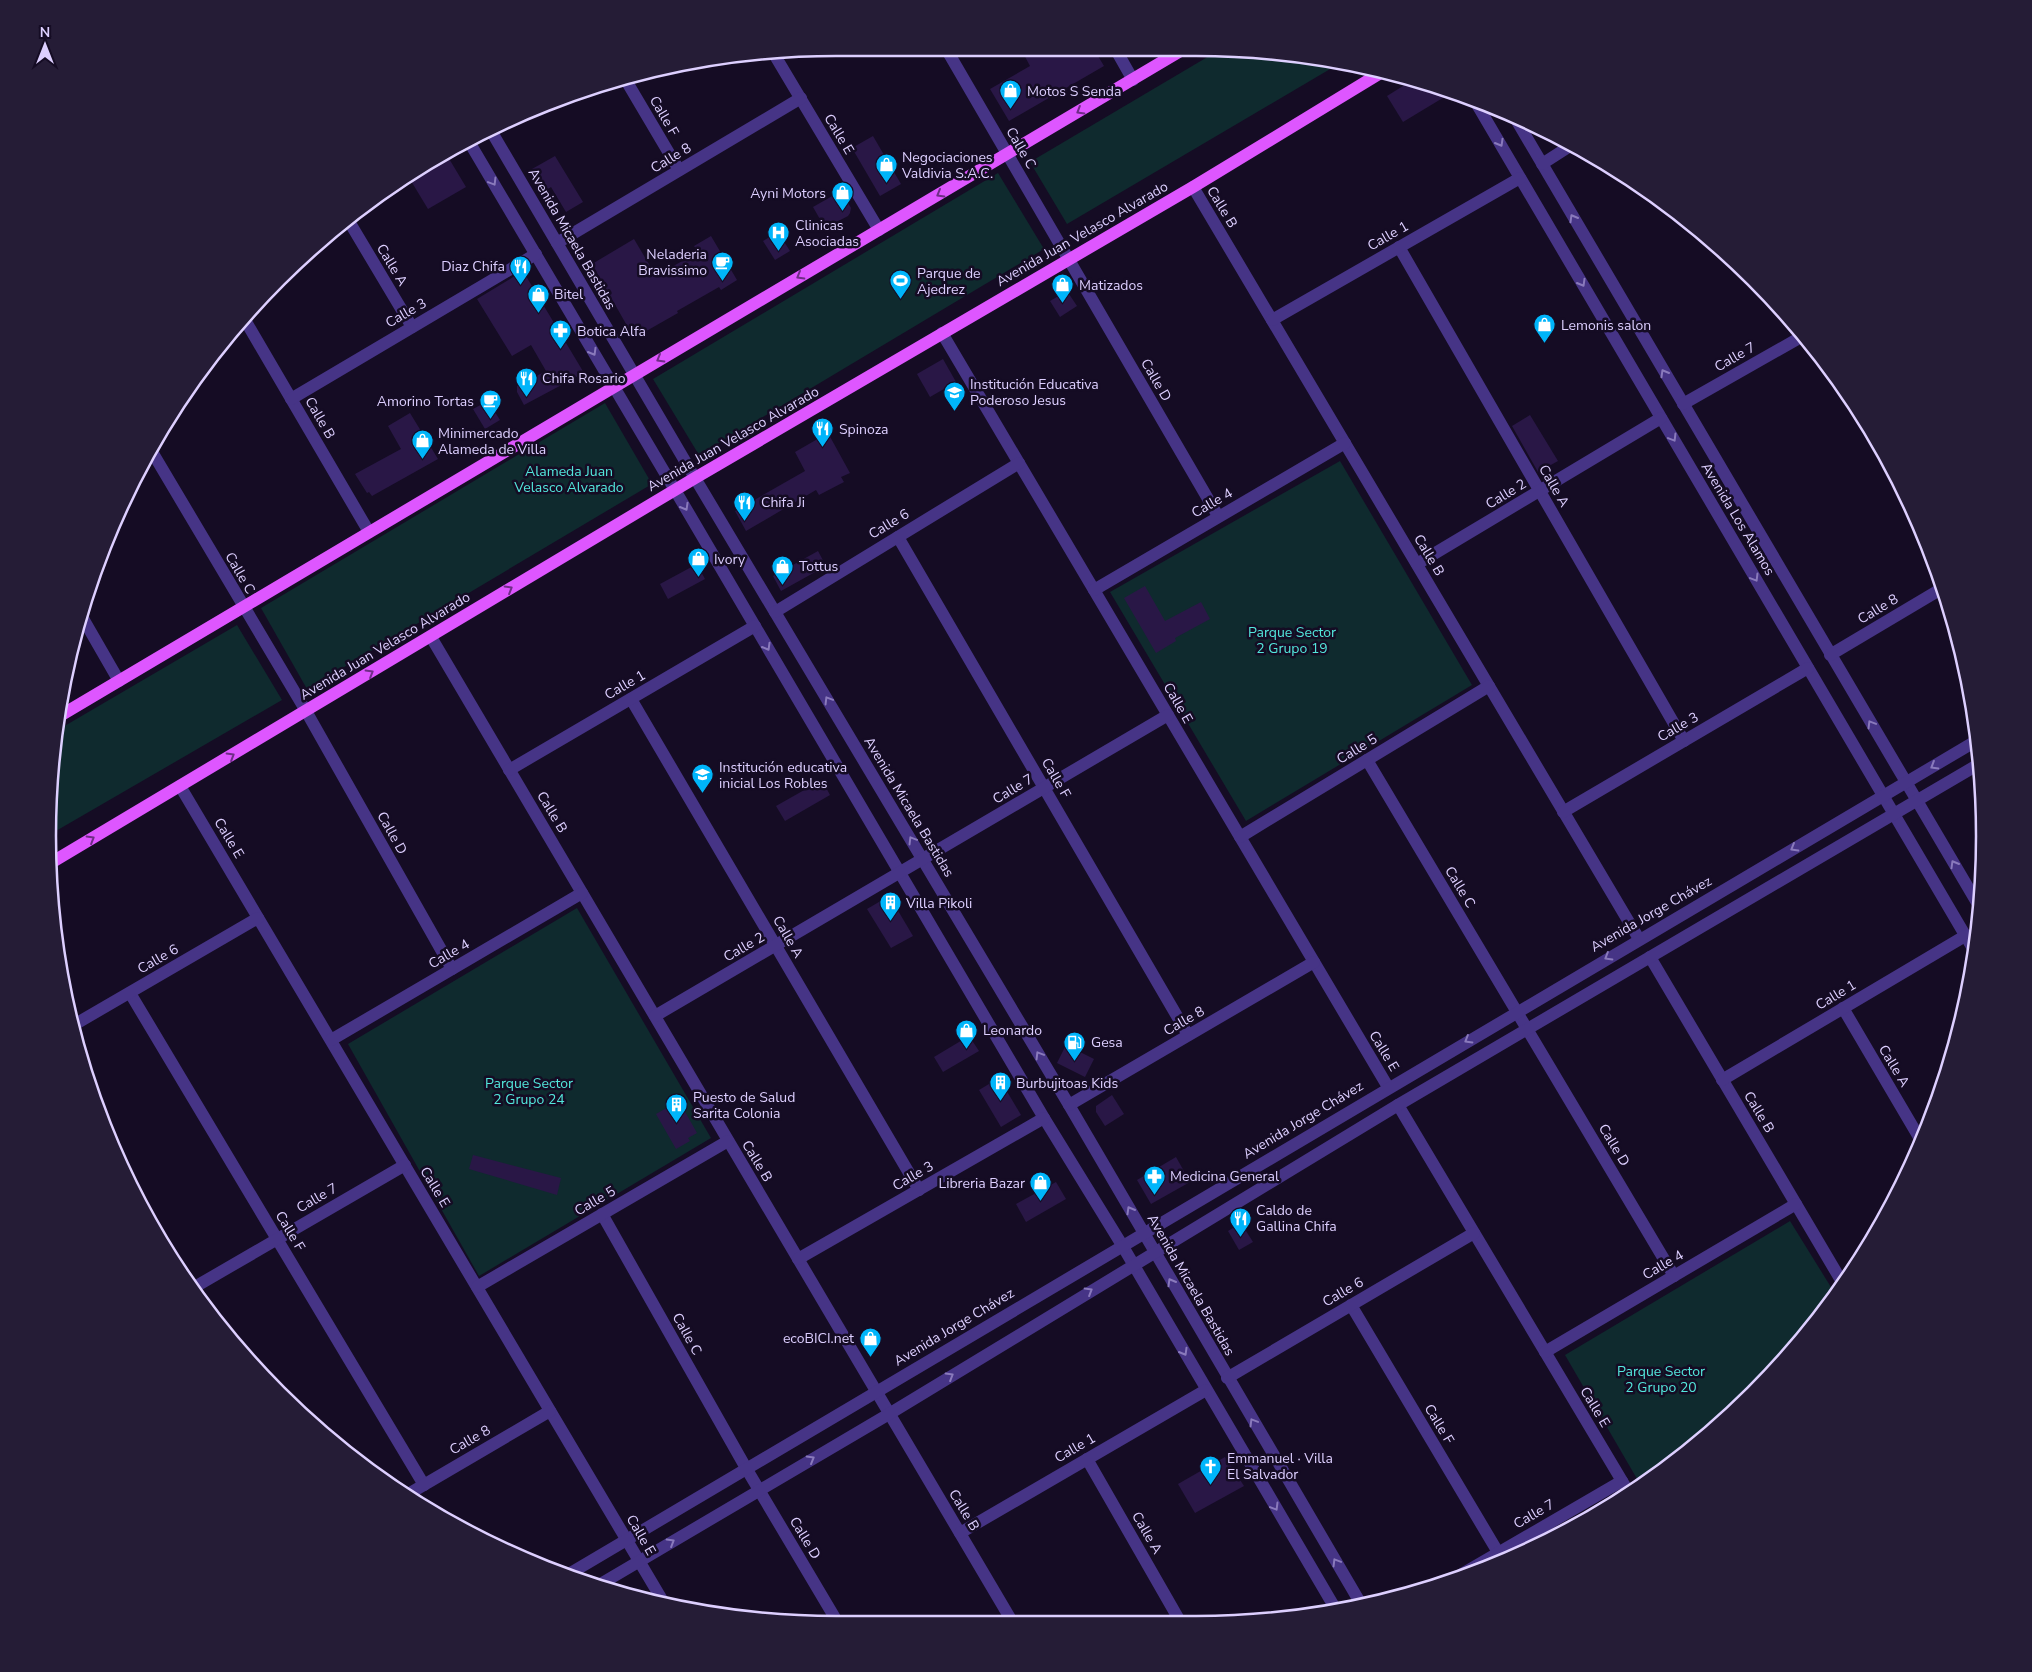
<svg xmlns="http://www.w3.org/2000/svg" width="2032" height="1672" viewBox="0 0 2032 1672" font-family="'Nunito Sans',sans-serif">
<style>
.green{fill:#0f2a2e}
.building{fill:#291746}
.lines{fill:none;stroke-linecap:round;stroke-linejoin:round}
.minor{stroke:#463486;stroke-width:12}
.major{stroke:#de56ff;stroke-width:12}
.oneway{stroke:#6f2d87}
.oneway2{stroke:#8a7abc}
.labels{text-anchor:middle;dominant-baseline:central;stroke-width:5;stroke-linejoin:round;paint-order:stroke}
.poi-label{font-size:14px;fill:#ddcfff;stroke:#150c24;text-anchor:start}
.street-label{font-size:14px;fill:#ddcfff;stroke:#150c24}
.park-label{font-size:14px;fill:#53e7dc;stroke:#150c24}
.rim{fill:none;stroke:#ddcfff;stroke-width:2.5}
</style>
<rect width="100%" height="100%" fill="#150c24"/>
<g class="green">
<polygon points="1221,49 1248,49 1342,62 1067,224 1030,162"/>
<polygon points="998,173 1044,249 699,455 653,379"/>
<polygon points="605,403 652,484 307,689 261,608"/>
<polygon points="1340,461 1472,685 1246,821 1110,592"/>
<polygon points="237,625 282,700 49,835 49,784 56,731"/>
<polygon points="577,908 711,1138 479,1276 348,1044"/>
<polygon points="1790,1221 1834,1292 1789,1356 1676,1462 1640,1484 1565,1355"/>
</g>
<g class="building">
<polygon points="1022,51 1095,51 1104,66 1009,121 990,89 1030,66"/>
<polygon points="1411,81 1451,93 1403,122 1387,96"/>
<polygon points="873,136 901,184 880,196 852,148"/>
<polygon points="445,152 466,187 428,209 408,176"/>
<polygon points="555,156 583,202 566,212 551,187 545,191 532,169"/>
<polygon points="841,191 851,208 850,213 848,216 825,228 813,207"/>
<polygon points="778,232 790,251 775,260 763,241"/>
<polygon points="711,236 737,280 721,290 719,287 677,311 678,313 634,338 592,264 634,239 656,276 698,252 694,246"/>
<polygon points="523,271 584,373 524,405 517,392 517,386 546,371 531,345 512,356 477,299"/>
<polygon points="1067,291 1077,306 1060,317 1050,301"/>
<polygon points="943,359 956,382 930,397 917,374"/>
<polygon points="488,401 500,420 485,429 473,409"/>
<polygon points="410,413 438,459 372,496 369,492 367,493 355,474 401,449 388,426"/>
<polygon points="1530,415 1558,461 1538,472 1512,426"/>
<polygon points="828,433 850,473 841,477 844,482 819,495 816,490 746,531 735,511 805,471 795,452"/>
<polygon points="818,551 826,566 781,591 773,576"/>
<polygon points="697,564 705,579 668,599 660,584"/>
<polygon points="1145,586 1165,621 1201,602 1210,619 1175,638 1176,641 1156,653 1124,598"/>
<polygon points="822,780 830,795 785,821 776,806"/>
<polygon points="884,899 897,909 913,936 891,948 867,909"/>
<polygon points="969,1036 979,1051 943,1072 934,1057"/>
<polygon points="1066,1045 1094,1059 1085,1077 1057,1063"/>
<polygon points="999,1078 1021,1115 1001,1127 979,1090"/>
<polygon points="1112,1095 1124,1114 1105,1126 1096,1112 1096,1106"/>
<polygon points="679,1101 697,1133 688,1138 690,1141 676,1149 656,1114"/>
<polygon points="473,1155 561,1178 557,1195 469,1169"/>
<polygon points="1176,1157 1190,1182 1151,1204 1137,1180"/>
<polygon points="1056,1182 1066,1199 1026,1222 1016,1204"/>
<polygon points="1241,1223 1253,1242 1239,1250 1228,1231"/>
<polygon points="1225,1457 1244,1486 1195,1513 1178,1484"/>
</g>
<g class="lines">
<g class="minor">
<polyline points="1116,50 1133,80"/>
<polyline points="948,52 1218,516"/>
<polyline points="774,54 879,230"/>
<polyline points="624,77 679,170"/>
<polyline points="1475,101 1975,952"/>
<polyline points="1514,116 1979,906"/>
<polyline points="490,129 695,478 1069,1105 1361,1604"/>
<polyline points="468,140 675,490 1044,1118 1122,1245 1335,1608"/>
<polyline points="1542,164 1570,146"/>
<polyline points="1193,187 1639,939"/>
<polyline points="347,218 412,327"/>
<polyline points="557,243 801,98"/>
<polyline points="1399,247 1684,741"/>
<polyline points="245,320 369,532"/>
<polyline points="1272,320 1520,178"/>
<polyline points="942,333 1388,1087"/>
<polyline points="291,399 536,254"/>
<polyline points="1683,404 1801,337"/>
<polyline points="151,450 306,711 452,969"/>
<polyline points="898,537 1188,1035"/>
<polyline points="1417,564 1661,418"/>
<polyline points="1094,590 1345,443"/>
<polyline points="775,612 1019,463"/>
<polyline points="81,615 119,681"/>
<polyline points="431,637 1013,1623"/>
<polyline points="1830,655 1941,589"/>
<polyline points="631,699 919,1190"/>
<polyline points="1367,760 1674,1276"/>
<polyline points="509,770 755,626"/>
<polyline points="180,786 664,1603"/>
<polyline points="1563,812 1808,668"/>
<polyline points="1240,837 1489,686"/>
<polyline points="1650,957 1842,1282"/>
<polyline points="130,993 424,1485"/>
<polyline points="1843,1008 1920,1139"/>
<polyline points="655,1016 1168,715"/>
<polyline points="72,1026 258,918"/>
<polyline points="331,1040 582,893"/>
<polyline points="1722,1080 1965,936"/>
<polyline points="1069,1105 1314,962"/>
<polyline points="1398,1105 1628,1491"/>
<polyline points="602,1214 746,1468 838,1623"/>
<polyline points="798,1259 1044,1118"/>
<polyline points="477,1287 728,1141"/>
<polyline points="193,1288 405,1165"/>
<polyline points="1351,1305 1502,1559"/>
<polyline points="1545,1352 1796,1204"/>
<polyline points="1227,1378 1474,1233"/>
<polyline points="1087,1459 1181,1623"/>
<polyline points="405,1496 550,1411"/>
<polyline points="960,1533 1206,1390"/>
<polyline points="569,1574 1976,741"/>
<polyline points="1462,1574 1622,1481"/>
<polyline points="599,1585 889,1414 1398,1105 1979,764"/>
</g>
<g class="major">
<polyline points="58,717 1182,50"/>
<polyline points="49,864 695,478 1193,187 1382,72"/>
</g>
</g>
<defs><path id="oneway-chevron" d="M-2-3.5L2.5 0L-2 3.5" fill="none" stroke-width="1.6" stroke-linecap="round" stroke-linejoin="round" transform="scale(1.25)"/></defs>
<g class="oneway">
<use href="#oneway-chevron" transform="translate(1080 111) rotate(149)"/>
<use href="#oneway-chevron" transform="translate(940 194) rotate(150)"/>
<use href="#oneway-chevron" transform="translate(800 276) rotate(150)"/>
<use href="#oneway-chevron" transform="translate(660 359) rotate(150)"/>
<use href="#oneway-chevron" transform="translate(509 589) rotate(-31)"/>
<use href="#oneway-chevron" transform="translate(370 673) rotate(-31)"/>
<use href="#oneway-chevron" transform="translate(231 756) rotate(-31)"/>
<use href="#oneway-chevron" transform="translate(91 839) rotate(-31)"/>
</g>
<g class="oneway2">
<use href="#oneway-chevron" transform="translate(1500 143) rotate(60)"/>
<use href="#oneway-chevron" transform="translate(493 182) rotate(59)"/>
<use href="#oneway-chevron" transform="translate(1573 218) rotate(-120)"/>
<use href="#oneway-chevron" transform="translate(1582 283) rotate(60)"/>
<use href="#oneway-chevron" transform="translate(593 352) rotate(60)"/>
<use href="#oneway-chevron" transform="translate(1664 373) rotate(-120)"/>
<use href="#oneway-chevron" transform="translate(1673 438) rotate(59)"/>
<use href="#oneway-chevron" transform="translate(685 507) rotate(60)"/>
<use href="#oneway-chevron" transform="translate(1755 578) rotate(59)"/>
<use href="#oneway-chevron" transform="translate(767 647) rotate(60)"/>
<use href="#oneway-chevron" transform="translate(828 700) rotate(-121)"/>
<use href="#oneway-chevron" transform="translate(1871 724) rotate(-121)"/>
<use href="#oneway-chevron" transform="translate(1934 766) rotate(149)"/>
<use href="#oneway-chevron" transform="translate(912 840) rotate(-121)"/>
<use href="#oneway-chevron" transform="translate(1794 848) rotate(150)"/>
<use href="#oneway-chevron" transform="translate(1954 864) rotate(-120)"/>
<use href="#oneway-chevron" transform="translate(1608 957) rotate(149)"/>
<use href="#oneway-chevron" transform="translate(1468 1040) rotate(149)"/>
<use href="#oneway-chevron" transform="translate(1039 1055) rotate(-121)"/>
<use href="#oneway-chevron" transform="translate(1130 1210) rotate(-120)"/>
<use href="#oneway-chevron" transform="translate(1171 1282) rotate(-120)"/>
<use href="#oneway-chevron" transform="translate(1089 1291) rotate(-31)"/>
<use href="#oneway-chevron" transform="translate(1184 1352) rotate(60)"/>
<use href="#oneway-chevron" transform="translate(950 1376) rotate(-31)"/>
<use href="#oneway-chevron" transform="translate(1253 1422) rotate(-121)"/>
<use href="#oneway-chevron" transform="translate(811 1459) rotate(-30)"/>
<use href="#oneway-chevron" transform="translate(1275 1507) rotate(59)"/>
<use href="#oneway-chevron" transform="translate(671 1542) rotate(-31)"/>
<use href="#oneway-chevron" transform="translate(1336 1562) rotate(-121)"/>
</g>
<defs>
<symbol id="shop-pin" viewBox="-11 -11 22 30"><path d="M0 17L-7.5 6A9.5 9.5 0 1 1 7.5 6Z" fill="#00b5fa" stroke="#150c24"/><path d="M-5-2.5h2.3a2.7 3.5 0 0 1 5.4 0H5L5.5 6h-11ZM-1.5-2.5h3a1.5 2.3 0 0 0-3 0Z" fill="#fff"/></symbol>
<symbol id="hospital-pin" viewBox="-11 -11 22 30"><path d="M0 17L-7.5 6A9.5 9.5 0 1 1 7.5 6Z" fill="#00b5fa" stroke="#150c24"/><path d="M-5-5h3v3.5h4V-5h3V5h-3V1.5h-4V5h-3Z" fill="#fff"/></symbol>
<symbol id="cafe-pin" viewBox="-11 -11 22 30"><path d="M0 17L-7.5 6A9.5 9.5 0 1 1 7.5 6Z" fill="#00b5fa" stroke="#150c24"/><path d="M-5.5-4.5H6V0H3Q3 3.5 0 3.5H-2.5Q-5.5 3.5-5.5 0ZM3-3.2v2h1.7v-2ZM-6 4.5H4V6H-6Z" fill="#fff"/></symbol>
<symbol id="restaurant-pin" viewBox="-11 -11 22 30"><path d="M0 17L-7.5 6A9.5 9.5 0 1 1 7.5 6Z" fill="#00b5fa" stroke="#150c24"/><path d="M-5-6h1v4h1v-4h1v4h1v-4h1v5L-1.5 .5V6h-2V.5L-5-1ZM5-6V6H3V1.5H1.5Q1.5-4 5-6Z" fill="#fff"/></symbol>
<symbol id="stadium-pin" viewBox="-11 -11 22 30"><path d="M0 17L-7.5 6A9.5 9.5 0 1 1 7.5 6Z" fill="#00b5fa" stroke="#150c24"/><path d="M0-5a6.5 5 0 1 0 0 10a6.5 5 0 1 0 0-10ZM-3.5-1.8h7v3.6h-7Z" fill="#fff"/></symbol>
<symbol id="pharmacy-pin" viewBox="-11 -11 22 30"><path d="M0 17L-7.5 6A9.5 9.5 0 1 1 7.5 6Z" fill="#00b5fa" stroke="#150c24"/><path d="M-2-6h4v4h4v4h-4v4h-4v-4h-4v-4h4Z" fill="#fff"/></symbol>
<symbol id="school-pin" viewBox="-11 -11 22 30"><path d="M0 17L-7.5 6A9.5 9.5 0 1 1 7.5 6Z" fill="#00b5fa" stroke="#150c24"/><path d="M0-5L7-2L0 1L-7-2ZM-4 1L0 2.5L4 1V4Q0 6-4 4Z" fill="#fff"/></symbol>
<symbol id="building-pin" viewBox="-11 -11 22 30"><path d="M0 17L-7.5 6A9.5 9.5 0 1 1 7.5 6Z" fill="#00b5fa" stroke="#150c24"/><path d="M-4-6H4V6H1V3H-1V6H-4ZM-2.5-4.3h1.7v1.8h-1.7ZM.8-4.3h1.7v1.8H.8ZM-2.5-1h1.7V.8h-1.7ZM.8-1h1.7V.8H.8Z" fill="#fff"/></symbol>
<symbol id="fuel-pin" viewBox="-11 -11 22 30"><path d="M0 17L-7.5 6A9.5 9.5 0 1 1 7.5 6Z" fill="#00b5fa" stroke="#150c24"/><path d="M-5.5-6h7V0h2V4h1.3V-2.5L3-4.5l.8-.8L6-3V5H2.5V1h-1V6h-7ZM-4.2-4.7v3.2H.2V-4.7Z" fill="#fff"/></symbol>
<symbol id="church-pin" viewBox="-11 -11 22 30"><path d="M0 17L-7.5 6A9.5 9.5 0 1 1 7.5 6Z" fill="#00b5fa" stroke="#150c24"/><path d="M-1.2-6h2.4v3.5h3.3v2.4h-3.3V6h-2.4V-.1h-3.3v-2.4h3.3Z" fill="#fff"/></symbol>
</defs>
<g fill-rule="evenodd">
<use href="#shop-pin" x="998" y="78" width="25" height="34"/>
<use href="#shop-pin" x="874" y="152" width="25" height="34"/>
<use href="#shop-pin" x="830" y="180" width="25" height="34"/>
<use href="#hospital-pin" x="766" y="220" width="25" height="34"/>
<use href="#cafe-pin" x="710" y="250" width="25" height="34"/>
<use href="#restaurant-pin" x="508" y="254" width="25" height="34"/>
<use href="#stadium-pin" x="888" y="268" width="25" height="34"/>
<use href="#shop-pin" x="1050" y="272" width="25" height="34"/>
<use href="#shop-pin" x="526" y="282" width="25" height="34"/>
<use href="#shop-pin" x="1532" y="312" width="25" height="34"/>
<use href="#pharmacy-pin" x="548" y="318" width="25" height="34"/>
<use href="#restaurant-pin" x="514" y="366" width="25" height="34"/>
<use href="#school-pin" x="942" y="380" width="25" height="34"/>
<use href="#cafe-pin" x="478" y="388" width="25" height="34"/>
<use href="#restaurant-pin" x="810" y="416" width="25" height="34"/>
<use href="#shop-pin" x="410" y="428" width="25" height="34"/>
<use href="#restaurant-pin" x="732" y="490" width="25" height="34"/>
<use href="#shop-pin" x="686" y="546" width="25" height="34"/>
<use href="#shop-pin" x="770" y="554" width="25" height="34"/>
<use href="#school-pin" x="690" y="762" width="25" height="34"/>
<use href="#building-pin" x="878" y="890" width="25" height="34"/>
<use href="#shop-pin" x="954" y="1018" width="25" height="34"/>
<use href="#fuel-pin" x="1062" y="1030" width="25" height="34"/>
<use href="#building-pin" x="988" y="1070" width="25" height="34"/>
<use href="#building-pin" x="664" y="1092" width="25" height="34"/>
<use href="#pharmacy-pin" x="1142" y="1164" width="25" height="34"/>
<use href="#shop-pin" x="1028" y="1170" width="25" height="34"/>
<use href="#restaurant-pin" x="1228" y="1206" width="25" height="34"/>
<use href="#shop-pin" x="858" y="1326" width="25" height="34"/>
<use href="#church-pin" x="1198" y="1454" width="25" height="34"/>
</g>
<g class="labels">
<g class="poi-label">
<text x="1027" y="91">Motos S Senda</text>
<text x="902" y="157">Negociaciones<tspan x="902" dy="16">Valdivia S.A.C.</tspan></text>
<text x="826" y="193" text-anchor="end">Ayni Motors</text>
<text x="795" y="225">Clinicas<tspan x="795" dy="16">Asociadas</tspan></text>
<text x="707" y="254" text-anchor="end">Neladeria<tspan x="707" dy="16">Bravissimo</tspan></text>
<text x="505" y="266" text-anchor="end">Diaz Chifa</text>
<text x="917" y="273">Parque de<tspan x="917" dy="16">Ajedrez</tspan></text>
<text x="1079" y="285">Matizados</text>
<text x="554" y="294">Bitel</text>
<text x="1561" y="325">Lemonis salon</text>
<text x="577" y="331">Botica Alfa</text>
<text x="542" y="378">Chifa Rosario</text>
<text x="970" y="384">Institución Educativa<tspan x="970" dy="16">Poderoso Jesus</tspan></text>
<text x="474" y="401" text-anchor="end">Amorino Tortas</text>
<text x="839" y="429">Spinoza</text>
<text x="438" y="433">Minimercado<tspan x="438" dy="16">Alameda de Villa</tspan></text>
<text x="761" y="502">Chifa Ji</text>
<text x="714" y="559">Ivory</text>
<text x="799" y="566">Tottus</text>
<text x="719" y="767">Institución educativa<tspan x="719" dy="16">inicial Los Robles</tspan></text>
<text x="906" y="903">Villa Pikoli</text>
<text x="983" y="1030">Leonardo</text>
<text x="1091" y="1042">Gesa</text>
<text x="1016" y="1083">Burbujitoas Kids</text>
<text x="693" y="1097">Puesto de Salud<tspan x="693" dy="16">Sarita Colonia</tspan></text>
<text x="1170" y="1176">Medicina General</text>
<text x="1025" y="1183" text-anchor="end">Libreria Bazar</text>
<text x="1256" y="1210">Caldo de<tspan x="1256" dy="16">Gallina Chifa</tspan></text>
<text x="854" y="1338" text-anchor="end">ecoBICI.net</text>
<text x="1227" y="1458">Emmanuel · Villa<tspan x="1227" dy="16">El Salvador</tspan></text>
</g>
<g class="street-label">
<text transform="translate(664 116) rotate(60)">Calle F</text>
<text transform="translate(839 134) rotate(59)">Calle E</text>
<text transform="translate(1021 148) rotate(60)">Calle C</text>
<text transform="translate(671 158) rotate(-31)">Calle 8</text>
<text transform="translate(1222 207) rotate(59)">Calle B</text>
<text transform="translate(1082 234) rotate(-30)">Avenida Juan Velasco Alvarado</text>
<text transform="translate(1388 236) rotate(-30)">Calle 1</text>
<text transform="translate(572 239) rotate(60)">Avenida Micaela Bastidas</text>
<text transform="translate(392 265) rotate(59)">Calle A</text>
<text transform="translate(406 313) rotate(-30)">Calle 3</text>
<text transform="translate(1735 357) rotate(-30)">Calle 7</text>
<text transform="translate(1156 380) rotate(60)">Calle D</text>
<text transform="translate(320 418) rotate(60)">Calle B</text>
<text transform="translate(733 439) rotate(-30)">Avenida Juan Velasco Alvarado</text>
<text transform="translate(1554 486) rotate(60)">Calle A</text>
<text transform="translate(1506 494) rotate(-31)">Calle 2</text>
<text transform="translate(1212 503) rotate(-30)">Calle 4</text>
<text transform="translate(1738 519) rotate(59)">Avenida Los Alamos</text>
<text transform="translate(889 524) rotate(-31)">Calle 6</text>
<text transform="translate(1429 555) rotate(59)">Calle B</text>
<text transform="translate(240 573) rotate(60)">Calle C</text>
<text transform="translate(1878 609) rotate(-31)">Calle 8</text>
<text transform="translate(385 646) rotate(-31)">Avenida Juan Velasco Alvarado</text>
<text transform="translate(625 685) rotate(-30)">Calle 1</text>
<text transform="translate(1178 703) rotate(60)">Calle E</text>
<text transform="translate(1678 727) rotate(-30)">Calle 3</text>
<text transform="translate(1357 749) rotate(-31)">Calle 5</text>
<text transform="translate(1056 778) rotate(60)">Calle F</text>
<text transform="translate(1013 789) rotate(-31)">Calle 7</text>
<text transform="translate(909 807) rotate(59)">Avenida Micaela Bastidas</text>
<text transform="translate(552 812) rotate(59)">Calle B</text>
<text transform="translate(392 833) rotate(61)">Calle D</text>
<text transform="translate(229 838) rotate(59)">Calle E</text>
<text transform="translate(1460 887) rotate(59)">Calle C</text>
<text transform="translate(1651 914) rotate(-30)">Avenida Jorge Chávez</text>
<text transform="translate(788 937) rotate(60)">Calle A</text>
<text transform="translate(744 947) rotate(-30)">Calle 2</text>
<text transform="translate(449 954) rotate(-30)">Calle 4</text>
<text transform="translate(158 959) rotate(-30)">Calle 6</text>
<text transform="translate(1836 995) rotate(-31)">Calle 1</text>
<text transform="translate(1184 1021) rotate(-30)">Calle 8</text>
<text transform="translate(1384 1051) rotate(59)">Calle E</text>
<text transform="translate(1894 1066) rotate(59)">Calle A</text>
<text transform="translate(1759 1112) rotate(59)">Calle B</text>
<text transform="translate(1303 1120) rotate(-31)">Avenida Jorge Chávez</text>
<text transform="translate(1614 1145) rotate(59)">Calle D</text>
<text transform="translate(757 1161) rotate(59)">Calle B</text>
<text transform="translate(913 1176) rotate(-30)">Calle 3</text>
<text transform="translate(435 1187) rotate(59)">Calle E</text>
<text transform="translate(317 1198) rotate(-30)">Calle 7</text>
<text transform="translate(595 1201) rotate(-30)">Calle 5</text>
<text transform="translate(290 1231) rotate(59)">Calle F</text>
<text transform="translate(1663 1265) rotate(-30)">Calle 4</text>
<text transform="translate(1191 1285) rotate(60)">Avenida Micaela Bastidas</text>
<text transform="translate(1343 1292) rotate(-30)">Calle 6</text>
<text transform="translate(954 1327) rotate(-31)">Avenida Jorge Chávez</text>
<text transform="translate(687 1334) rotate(61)">Calle C</text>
<text transform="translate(1595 1407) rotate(59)">Calle E</text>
<text transform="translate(1439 1424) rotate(59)">Calle F</text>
<text transform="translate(470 1440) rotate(-30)">Calle 8</text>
<text transform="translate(1075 1448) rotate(-30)">Calle 1</text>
<text transform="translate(964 1510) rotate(59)">Calle B</text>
<text transform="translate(1534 1514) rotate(-30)">Calle 7</text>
<text transform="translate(1147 1533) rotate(60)">Calle A</text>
<text transform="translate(641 1535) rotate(60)">Calle E</text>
<text transform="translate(805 1538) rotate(59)">Calle D</text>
</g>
<g class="park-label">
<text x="569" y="471">Alameda Juan<tspan x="569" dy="16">Velasco Alvarado</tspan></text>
<text x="1292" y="632">Parque Sector<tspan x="1292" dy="16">2 Grupo 19</tspan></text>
<text x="529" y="1083">Parque Sector<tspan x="529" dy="16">2 Grupo 24</tspan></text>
<text x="1661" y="1371">Parque Sector<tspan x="1661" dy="16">2 Grupo 20</tspan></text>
</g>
</g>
<path d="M0 0H2032V1672H0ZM836 56H1196A780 780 0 0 1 1976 836V836A780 780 0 0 1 1196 1616H836A780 780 0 0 1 56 836V836A780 780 0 0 1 836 56Z" fill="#251c36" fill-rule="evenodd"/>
<path class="rim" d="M836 56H1196A780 780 0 0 1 1976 836V836A780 780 0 0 1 1196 1616H836A780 780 0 0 1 56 836V836A780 780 0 0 1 836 56Z"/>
<g transform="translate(45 45)" stroke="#150c24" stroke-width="4" paint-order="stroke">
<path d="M0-4L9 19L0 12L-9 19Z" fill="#ddcfff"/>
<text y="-8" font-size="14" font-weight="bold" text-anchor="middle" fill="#ddcfff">N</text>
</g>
</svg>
